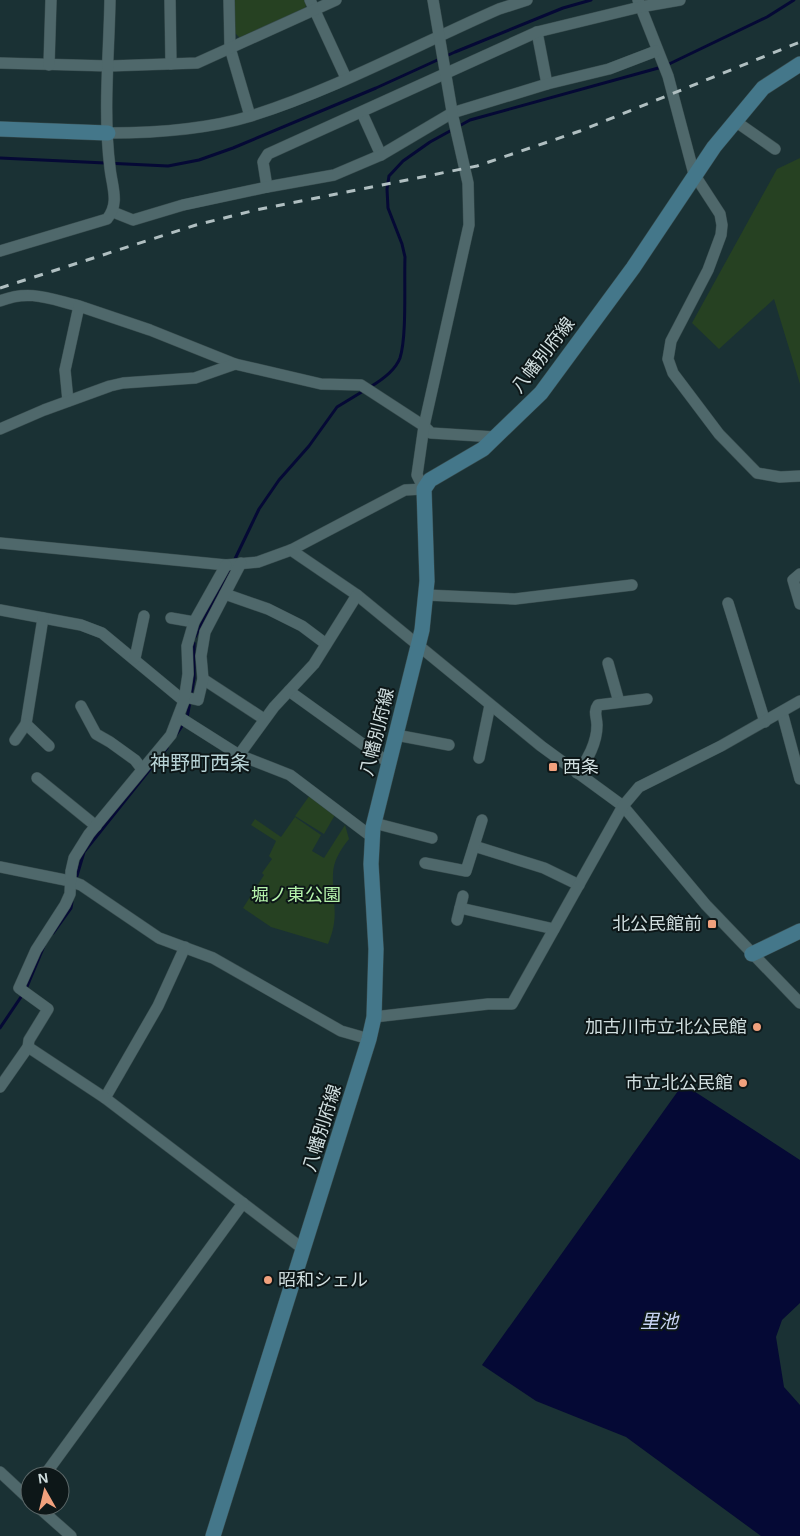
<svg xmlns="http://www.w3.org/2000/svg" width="800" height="1536" viewBox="0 0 800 1536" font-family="Helvetica,'Noto Sans JP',sans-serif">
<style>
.green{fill:#264122}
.water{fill:#050935}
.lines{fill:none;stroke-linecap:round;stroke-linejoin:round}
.stream{stroke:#050935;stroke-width:3}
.street-casing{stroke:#384c4e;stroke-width:12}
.secondary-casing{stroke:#384c4e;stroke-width:16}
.street{stroke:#4f686b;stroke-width:11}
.secondary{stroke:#44778a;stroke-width:15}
.rail{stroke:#b0bfc1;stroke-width:3;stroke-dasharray:9 9;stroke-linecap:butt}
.poi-dot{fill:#f1a17d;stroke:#0d1718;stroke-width:2}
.labels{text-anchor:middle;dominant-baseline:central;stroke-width:4;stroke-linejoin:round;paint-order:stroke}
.street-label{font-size:18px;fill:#d0dedf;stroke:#0d1718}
.poi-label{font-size:18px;fill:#d0dedf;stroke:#0d1718;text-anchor:end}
.park-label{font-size:18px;fill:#b6f4ac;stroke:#0d1718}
.water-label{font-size:19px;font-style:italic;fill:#c8d4f4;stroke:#0d1718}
.quarter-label{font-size:20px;fill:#b8d3d6;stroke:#0d1718}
</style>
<rect width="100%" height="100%" fill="#1a3134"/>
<g class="green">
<polygon points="233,0 308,0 304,11 240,38 235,33"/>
<polygon points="800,158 800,384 774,299 719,349 692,323 777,169"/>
<polygon points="310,795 336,813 324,834 295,816"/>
<path d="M295,817L321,835L312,851L324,858L345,825L349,839C341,849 333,861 333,874C332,903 340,915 328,944L271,927L243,908L264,875L262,873L272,859L269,856L276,841L251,825L255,819L281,837Z"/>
</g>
<polygon class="water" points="683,1084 800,1160 800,1303 782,1320 776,1337 784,1387 800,1405 800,1536 761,1536 626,1437 536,1401 482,1365"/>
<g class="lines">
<g class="stream">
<polyline points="667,65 767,17 794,0"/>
<polyline points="0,158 168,166 199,160 233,148 376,88 455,52 563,8 591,0"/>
<path d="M370,387C382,380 395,371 400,358C407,336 404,283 405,257L402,244L388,208L387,189L389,176L403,161L430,142L470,120L662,67"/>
<polyline points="234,561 259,509 279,480 309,446 337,407 365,390"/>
<polyline points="195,637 231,567"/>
<polyline points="191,696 194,678 194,643"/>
<polyline points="187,718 190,702"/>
<polyline points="176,735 184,723"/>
<polyline points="76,879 84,852 167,748"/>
<polyline points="53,933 71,908 72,902"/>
<polyline points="26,989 44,946"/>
<polyline points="0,1028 23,994"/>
</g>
<defs>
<g id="street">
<polyline points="170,0 171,64"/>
<polyline points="229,0 230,48 250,116"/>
<polyline points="310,0 346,78"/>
<polyline points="638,0 668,76 694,174 720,214 722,225 721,235 708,270 671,341 668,359 673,373 719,434 757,473 780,477 800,476"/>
<polyline points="537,32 547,84"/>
<polyline points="0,63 109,66 197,63 336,0"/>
<polyline points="49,65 51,0"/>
<polyline points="362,113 381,155"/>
<polyline points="735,121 775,149"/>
<path d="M108,133C155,133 205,130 251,116C334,90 419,44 499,9L527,0"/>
<polyline points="267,187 263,162 268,154 537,32 640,7 680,0"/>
<polyline points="113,212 133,220 183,205 267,187 334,175 381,155 452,113 547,84 609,69 656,51"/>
<path d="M0,251L107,219C120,203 112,187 110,168C103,113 109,55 110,0"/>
<path d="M0,301C29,289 50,299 79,306"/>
<polyline points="68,401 65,370 79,306 150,330 235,364 321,384 361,385 424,426 431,433 495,437"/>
<polyline points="0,429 44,410 110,386 123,383 195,378 235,364"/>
<polyline points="0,543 226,565 258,562 291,550 405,490 424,489 417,475 424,426 469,225 468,183 453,117 433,0"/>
<polyline points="291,550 357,595 541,746 623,806 706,905 800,1003"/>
<polyline points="800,574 793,580 800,604"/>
<polyline points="225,594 268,609 302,626 326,644"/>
<polyline points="426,595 515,599 632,585"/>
<polyline points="728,603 765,722"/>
<polyline points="0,610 81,625 102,633 184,701"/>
<polyline points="43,618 26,724 49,746"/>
<polyline points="171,618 194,622"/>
<polyline points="135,658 144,616"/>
<polyline points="608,663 619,702"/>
<polyline points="203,679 264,719"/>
<polyline points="289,691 389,763"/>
<polyline points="185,697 198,700 203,679 201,656 205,632 241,563"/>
<polyline points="81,706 96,734 110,742 135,760 142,769"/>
<polyline points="782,712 800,779"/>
<polyline points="179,717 239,755 290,775 372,837"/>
<polyline points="396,735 449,745"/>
<polyline points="15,740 26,724"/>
<polyline points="239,755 274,707 314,664 357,595"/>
<polyline points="479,758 490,705"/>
<path d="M577,773C588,760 597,742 597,725C597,717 593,712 598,705L647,699"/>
<polyline points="37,778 96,826"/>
<polyline points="374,823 432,838"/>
<polyline points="474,846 544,868 579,885"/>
<polyline points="425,863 466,871 482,820"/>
<polyline points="0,867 70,881 81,885 159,938 213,958 341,1031 369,1039"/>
<polyline points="460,908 554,929"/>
<polyline points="457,920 463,896"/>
<polyline points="185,947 158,1006 105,1098 303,1249"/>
<polyline points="374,1017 488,1004 512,1004 623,806 639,787 721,746 800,701"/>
<polyline points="28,1047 105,1098"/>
<polyline points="0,1087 28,1047 29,1040 48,1009 19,988 36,950 65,905 70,894 71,871 74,858 89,834 171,735 184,701 188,674 187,646 194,622 226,565"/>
<polyline points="0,1472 30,1500"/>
<polyline points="44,1476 243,1203"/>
<polyline points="37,1506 71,1536"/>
</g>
<g id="secondary">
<polyline points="0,129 108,133"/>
<polyline points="752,954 800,931"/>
<polyline points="213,1536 369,1039 374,1017 376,949 371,864 373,827 422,630 427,581 424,489 430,480 483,449 541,393 633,268 714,147 763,88 800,64"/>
</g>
</defs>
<use href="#street" class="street-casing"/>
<use href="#secondary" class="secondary-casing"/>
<use href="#street" class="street"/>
<use href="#secondary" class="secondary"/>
<polyline class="rail" points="0,288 196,225 256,210 477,166 580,131 800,42"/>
</g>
<g class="poi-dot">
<rect x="548" y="762" width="10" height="10" rx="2.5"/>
<rect x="707" y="919" width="10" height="10" rx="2.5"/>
<circle cx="757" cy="1027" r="5"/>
<circle cx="743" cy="1083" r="5"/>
<circle cx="268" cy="1280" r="5"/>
</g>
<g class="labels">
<g class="street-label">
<text transform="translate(543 355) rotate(-52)">八幡別府線</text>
<text transform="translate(377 732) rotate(-76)">八幡別府線</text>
<text transform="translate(322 1128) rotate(-73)">八幡別府線</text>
</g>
<g class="poi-label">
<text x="563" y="767" text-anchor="start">西条</text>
<text x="702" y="924">北公民館前</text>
<text x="747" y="1027">加古川市立北公民館</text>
<text x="733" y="1083">市立北公民館</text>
<text x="278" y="1280" text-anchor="start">昭和シェル</text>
</g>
<g class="park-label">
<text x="296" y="895">堀ノ東公園</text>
</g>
<g class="water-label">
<text x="659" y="1321">里池</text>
</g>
<g class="quarter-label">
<text x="200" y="763">神野町西条</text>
</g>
</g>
<g transform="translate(45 1491) rotate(352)"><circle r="24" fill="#0d1718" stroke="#5b6768"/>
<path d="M0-4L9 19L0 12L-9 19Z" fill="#f1a17d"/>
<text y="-8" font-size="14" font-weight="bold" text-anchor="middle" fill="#d0dedf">N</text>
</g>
</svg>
